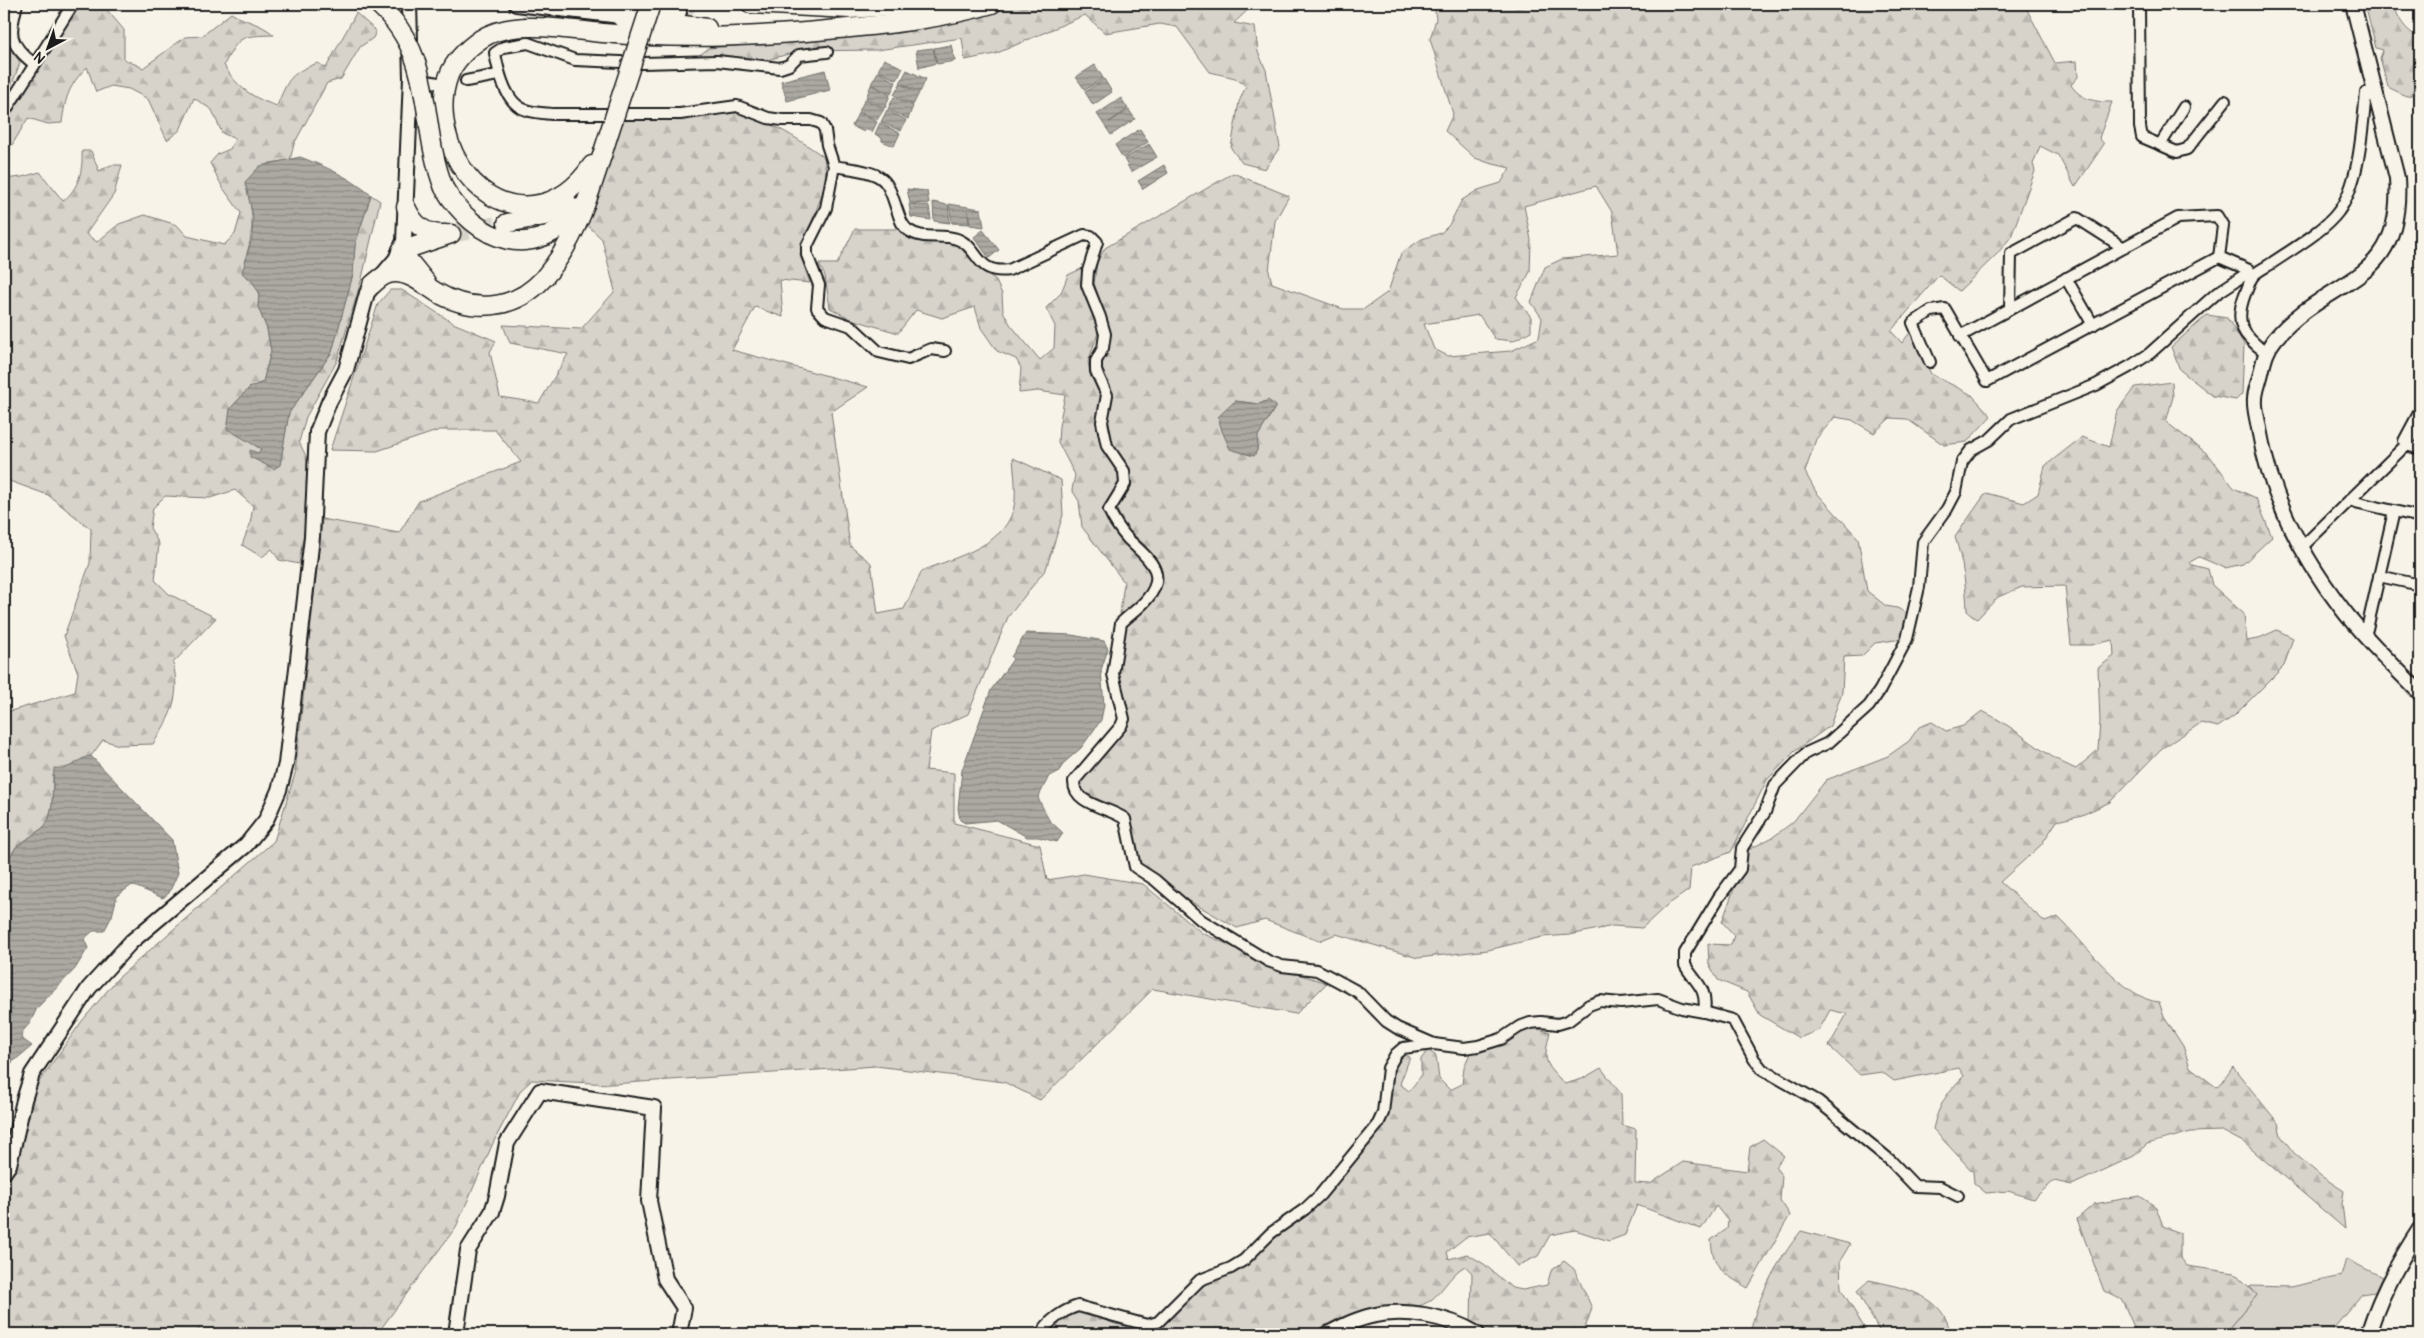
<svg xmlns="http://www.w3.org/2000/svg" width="2424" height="1338" viewBox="0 0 2424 1338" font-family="Pangolin,sans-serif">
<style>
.green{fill:#d7d3cb;stroke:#7a7874}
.forest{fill:url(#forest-firs);stroke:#7a7874;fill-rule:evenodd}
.water{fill:url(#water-rules);stroke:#72716c}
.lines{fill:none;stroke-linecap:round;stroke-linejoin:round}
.secondary-tunnel{stroke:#d6d3c9;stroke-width:14;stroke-dasharray:14 7;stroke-linecap:butt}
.highway-tunnel{stroke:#d6d3c9;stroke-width:18;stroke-dasharray:18 9;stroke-linecap:butt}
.street-casing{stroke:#1c1c1c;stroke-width:14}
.secondary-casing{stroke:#1c1c1c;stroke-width:18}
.highway-casing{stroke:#1c1c1c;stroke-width:21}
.street{stroke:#f7f3e8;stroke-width:10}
.secondary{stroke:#f7f3e8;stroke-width:14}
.highway{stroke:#f7f3e8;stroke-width:18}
.highway-bridge-casing{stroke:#1c1c1c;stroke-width:21;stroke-linecap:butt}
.highway-bridge{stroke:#f7f3e8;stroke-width:18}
</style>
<defs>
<pattern id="forest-firs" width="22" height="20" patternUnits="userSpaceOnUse" patternTransform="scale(1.25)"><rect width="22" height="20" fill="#d7d3cb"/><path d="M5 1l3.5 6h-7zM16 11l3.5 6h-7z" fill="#b8b5ae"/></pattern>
<pattern id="water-rules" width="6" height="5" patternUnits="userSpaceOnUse" patternTransform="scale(1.25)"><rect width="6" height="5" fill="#aca9a2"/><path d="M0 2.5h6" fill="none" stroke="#8b8983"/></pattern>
</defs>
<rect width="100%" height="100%" fill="#f7f3e8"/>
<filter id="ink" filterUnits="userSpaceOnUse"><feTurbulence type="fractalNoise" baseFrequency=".02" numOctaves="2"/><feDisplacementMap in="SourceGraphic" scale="10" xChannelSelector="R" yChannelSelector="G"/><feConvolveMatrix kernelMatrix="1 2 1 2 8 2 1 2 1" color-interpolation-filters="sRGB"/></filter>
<g filter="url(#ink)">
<polygon class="green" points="2346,1259 2382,1277 2375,1292 2362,1294 2329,1334 2322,1331 2320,1334 2225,1334 2257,1295 2249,1286 2290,1287 2341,1276"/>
<g class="forest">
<path d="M4,4H13C5,34 6,36 20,63L4,105Z"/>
<path d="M82,4H102L124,30V59L143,68L185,37L202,36L231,13C245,22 261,23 274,35C241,36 239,35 224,65C237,88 253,98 277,106C288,79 290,73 318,63L326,68L356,13L376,31L373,38L360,47L341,79L327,83L294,144L290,160L270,163L245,182C254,213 255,231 244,262L259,293L258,307L267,329L271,351L263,382L249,388L230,409L237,434L261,449L258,453L280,465L289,413L332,352L353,274L355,245L371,195L380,201L362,278L337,361L306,417L299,442L307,458L308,506L299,564L279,560L272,549L262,557L242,545L250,524L253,506L235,490L210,498L165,496L153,508L150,528L159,544L155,580L169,594L216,618L173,663C181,697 171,716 153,744L119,745L103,740L91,756L53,775L52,805L49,819L44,827L16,847L4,867V713L75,692L78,673L64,636L90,563L91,529L48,495L4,479V179L22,177L40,172L63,201C79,188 83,171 82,151H91L99,171L111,165H122L114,194L86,234L97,242L119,224L145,215L177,225L187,236L224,245L235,234L241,213L223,188L210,163L218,154L230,149L235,139L222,133L212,110L194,98L180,130L167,140L148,99L129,89L111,86L96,92L87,67C69,85 65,98 62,123L48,124L28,118L12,145L4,146V121L21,99L35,68Z"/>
<polygon points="1017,4 1254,4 1234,23 1255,27 1258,52 1266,70 1280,147 1265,169 1242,163 1231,148 1239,102 1246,86 1235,78 1210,72 1177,27 1160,24 1105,33 1085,15 995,54 965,60 962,38 877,50 799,51 764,61 697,57 709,48 899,33 958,21"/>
<path d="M1434,4H2024L2055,63L2077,61L2078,77L2071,85C2081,100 2095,102 2112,102L2099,138L2104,144L2075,187L2058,155L2040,146L2033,164L2035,171L2011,237L1997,254L1959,291L1939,275L1891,331L1902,343L1911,331L1931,374L1972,395L1991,416L1967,442L1944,445L1907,419L1890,418L1874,433L1852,420L1835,417L1816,439L1805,472L1816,492L1858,538L1867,591L1886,606L1897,608L1907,613L1902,639L1875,643L1862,656L1844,657L1842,692L1830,726L1795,751L1767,780L1731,852L1691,867L1689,890L1666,906L1642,928L1613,926L1570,935L1542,937L1488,950L1418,958L1336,934L1319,941L1265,920L1237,928L1181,896L1156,874L1140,864L1131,820L1112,805L1102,806L1076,790L1078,778L1129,722L1116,672L1124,624L1157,590L1162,574L1145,545L1123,525L1116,507L1130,477C1122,462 1112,448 1108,432C1104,416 1111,409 1111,398C1111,388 1104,377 1100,369L1110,343L1107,322L1094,283L1097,262L1105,248L1233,173L1289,196L1275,221L1269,271L1272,283L1343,309H1364L1388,292L1401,253L1422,239L1441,233L1449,225L1462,200L1478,190L1501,183L1510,168L1489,163L1475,158L1445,131L1453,114L1430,39L1436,19ZM1596,186L1612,212L1618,254L1562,259L1545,267L1531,302L1542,318L1539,338L1511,351L1448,356L1434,349L1424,324L1479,315L1495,339L1513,341L1531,331V317L1516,297L1530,272L1531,240L1524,206ZM1235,401L1276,406L1258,436L1257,450L1254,456L1230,449Z"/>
<path d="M2365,4H2394C2398,19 2404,29 2418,37H2420V93L2406,96L2388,87L2380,58L2383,50L2376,48Z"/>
<path d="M731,112C766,118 796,137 824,157L827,181L800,254L810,283L780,280L783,317L755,307L732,350L868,387L831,412L850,546L871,563L878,614L904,609L922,571C957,556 1011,545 1015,500C1016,487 1014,472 1013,458L1061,480L1063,515L1046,569L1008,617L968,714L931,731L926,770L954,773V823L1040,845L1047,880L1084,874L1143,884L1202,933L1288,971L1327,983L1296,1014L1153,989L1040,1100L1004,1082L876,1066L611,1084L532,1080L521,1090L494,1141L456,1227L377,1334H4V1185L16,1166L34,1089L82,1021L117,979L274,841L295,774L322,519L399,533L419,501L521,462L495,430H440L377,451L330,450L378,304L390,290H402L453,323L496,341L490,352L500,397L539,403L568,354L510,343L503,325L581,329L615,291L602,239L584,222L619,121Z"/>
<path d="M855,229H899L909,239L923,242L951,241L960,247L979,269L995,279L1002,294L1003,311L1010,324L1040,360L1054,348L1055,326L1046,308L1061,293L1068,275L1083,268L1081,282L1086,300L1095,315L1098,333L1088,362L1091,378L1104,391C1104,402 1097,409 1097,418C1095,439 1112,462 1122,481L1104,511L1109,525L1144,561L1152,578L1148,595L1120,614L1124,582L1082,527L1079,501L1072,490L1075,475L1058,442L1059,426L1065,395L1038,391L1019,393L1021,368L1016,359L997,351L981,328L975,307L942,318L916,310L898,333L851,319L830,308L825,276L819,264H837Z"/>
<polygon points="2207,315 2227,318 2244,344 2242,394 2236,400 2213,396 2180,370 2171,347"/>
<path d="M2172,382L2173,397L2166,422L2209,455L2234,488L2256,498L2272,537L2243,564L2225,568L2199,557L2190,562L2192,565L2208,569L2212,585L2244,614L2247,641L2257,639L2277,630L2293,638L2284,666L2234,716L2218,727L2201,723L2161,749L2110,802L2082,815L2057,821L2041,845L2000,882L2045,922L2058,917C2082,940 2125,1000 2159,1002L2164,1017L2183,1046L2190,1067L2216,1087L2223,1081L2233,1067L2278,1123L2281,1136L2294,1153L2321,1176L2344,1191L2342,1203L2345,1229L2243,1142L2222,1131L2191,1132L2147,1144L2134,1156L2072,1185L2054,1181L2033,1199L2008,1191L1986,1193L1974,1183L1973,1172L1933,1129C1938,1106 1947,1092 1964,1076L1959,1068L1894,1081L1882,1072L1860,1075L1829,1046L1847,1014L1830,1010L1819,1030L1799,1038L1760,1015L1747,992L1718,980L1709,964L1708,944L1731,945L1734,935L1722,922L1748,850L1773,837L1793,822L1826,780L1888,756L1909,741L1919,727L1932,722L1946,731L1963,726L1982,711C2017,727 2041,755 2076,769L2098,750L2100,722L2098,668L2114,656L2113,640L2091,645H2071L2065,586L2022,587L1998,597L1977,619L1967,611C1966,585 1963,562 1955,537L1986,493L2024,503L2038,494L2045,466L2082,437L2109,447L2117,411L2135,387Z"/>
<path d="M1534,1028L1550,1032C1543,1061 1544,1063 1565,1084L1582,1079L1601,1068L1621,1094L1622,1125L1636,1129L1635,1183L1650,1184L1683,1162L1747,1171L1750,1147L1763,1139L1784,1156L1775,1167L1782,1176L1780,1200L1790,1215L1748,1288C1724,1274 1713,1269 1711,1240L1727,1229L1728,1221L1716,1206L1701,1229L1637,1205L1625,1235L1609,1241L1575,1230L1550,1235L1538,1256L1517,1266L1490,1233L1466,1237L1447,1252L1449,1259L1467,1254L1484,1264L1512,1288L1523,1290L1547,1285L1551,1271L1564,1261L1574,1269L1592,1308L1583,1334H1489L1471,1324L1472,1273L1465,1266C1448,1275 1441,1298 1422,1305C1414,1308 1400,1305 1391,1306C1363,1307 1335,1318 1312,1334H1054L1061,1319L1071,1313L1082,1311L1115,1324L1156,1331L1202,1282L1249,1259L1290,1225L1375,1130L1390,1074L1400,1053L1410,1057L1400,1084L1409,1091L1421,1076V1059L1428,1050L1436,1056L1439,1079L1450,1090L1462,1084L1464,1067L1471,1051Z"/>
<polygon points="2140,1196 2156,1207 2163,1226 2180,1233 2180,1257 2187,1266 2235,1273 2257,1295 2225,1334 2135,1334 2134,1327 2122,1300 2104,1291 2077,1219 2094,1204"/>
<path d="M1801,1231L1850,1244L1840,1261L1841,1289L1868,1334H1750C1758,1295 1777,1262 1801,1231Z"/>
<path d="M1869,1280C1901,1287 1946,1295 1950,1334H1881L1857,1291Z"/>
</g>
<g class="water">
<polygon points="951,45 955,61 937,64 934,48"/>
<polygon points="933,48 936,63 919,68 916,50"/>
<polygon points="884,59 903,68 897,80 878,71"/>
<polygon points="1095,65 1103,78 1085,90 1076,77"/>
<polygon points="825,70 830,90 787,101 781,81"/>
<polygon points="907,70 926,79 920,92 900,83"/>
<polygon points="878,72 896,82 891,94 871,84"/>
<polygon points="1104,79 1112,92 1093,105 1085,92"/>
<polygon points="900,84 919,93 913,105 894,95"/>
<polygon points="871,85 890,95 885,108 866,98"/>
<polygon points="894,97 913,106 908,119 888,109"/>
<polygon points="1121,98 1128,109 1109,122 1129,110 1135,119 1111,135 1097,114"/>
<polygon points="865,99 884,109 877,120 861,113 877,122 872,132 866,129 864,132 852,126"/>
<polygon points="887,110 906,120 901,131 881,122"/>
<polygon points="880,123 900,133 894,146 882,141 882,138 875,134"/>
<polygon points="1140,129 1148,142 1123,158 1115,145"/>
<polygon points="1149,144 1157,157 1131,172 1124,159"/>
<path d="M300,157C327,167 349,177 371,195L355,245L353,274L332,352L289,413L280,465L274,469L250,457V450L258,453L261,449L227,429L230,409L249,388L263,382L271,351L267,329L258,307L259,293L252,281L242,273L252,238L253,216L245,182L260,166Z"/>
<polygon points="1164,165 1168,173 1143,189 1138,181"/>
<polygon points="907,189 927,191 929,204 910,203"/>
<polygon points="933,202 948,205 950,223 934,221"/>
<polygon points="909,204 929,206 931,220 911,217"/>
<polygon points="949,204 981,209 984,227 970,225 968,211 969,224 952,223"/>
<polygon points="983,230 999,250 989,258 974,237"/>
<polygon points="1268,400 1276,406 1258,436 1257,450 1254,456 1230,449 1222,431 1218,417 1235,401 1259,404"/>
<polygon points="1026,633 1072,635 1104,641 1108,649 1101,670 1104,705 1101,720 1081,748 1065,762 1058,772 1049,776 1038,798 1049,820 1063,833 1057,842 1038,837 1027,837 997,820 965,823 960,820 958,808 962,770 991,690 1011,662 1013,659 1011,657"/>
<path d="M91,756L172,840L178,873L169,893L163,898L132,885L117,896L112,916L104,931H93L84,939L88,948L75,969L37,1008L30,1023L22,1032L21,1038L32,1046L9,1065L4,1080V867L16,847L44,827L49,819L52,805L54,768C76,770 74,759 91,756Z"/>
</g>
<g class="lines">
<polyline class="secondary-tunnel" points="679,12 696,4"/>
<polyline class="highway-tunnel" points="451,234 507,223"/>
<defs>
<g id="street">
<path d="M17,4C10,33 7,43 33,63"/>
<polyline points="2139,4 2140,127 2142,137 2177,152 2187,149 2225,101"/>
<path d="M827,52L799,55L789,65L780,68L717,61L643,63L575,60L528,43L504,47L495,53C498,70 505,99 521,108C530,113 543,113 552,114H680L737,106L768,118L782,120H811L821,123L825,130L827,145L834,166L826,208L807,246V255L819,285L817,308L825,317L851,326L879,352L908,359L931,349L945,351"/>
<polyline points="416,79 438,83"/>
<polyline points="466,81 498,75"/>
<polyline points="4,113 73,4"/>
<polyline points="2160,145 2184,107"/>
<path d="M834,166C849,169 876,170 885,182C891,189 894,202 897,210C900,218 901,225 908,230C923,241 941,233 957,239C980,247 975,275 1009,270L1084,235L1091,236L1097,242L1088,271L1087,285L1100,317L1105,334L1103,348L1096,361V371L1107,395L1102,422L1107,446L1124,471L1125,484L1109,510C1114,521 1120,530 1128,539C1146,557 1170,572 1147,599C1140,608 1129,615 1121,623L1113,674L1124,719L1121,726L1074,781C1073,805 1109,807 1125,819L1135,867L1155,880L1201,920L1268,961L1282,966L1317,970L1338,981L1358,992L1386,1021L1397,1028L1434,1044L1464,1048L1478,1046L1501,1039L1519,1027L1530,1023L1541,1022L1558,1024L1568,1021L1589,1005L1600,1001L1621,1003L1658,999L1682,1008L1704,1012L1733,1020L1754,1059L1762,1069L1818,1101L1891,1161L1915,1186L1940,1187L1958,1196"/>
<polyline points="2066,278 2093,325"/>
<polyline points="2010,309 2011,254 2077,218 2124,248"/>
<polyline points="1960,336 2178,218 2217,216 2223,226 2219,257"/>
<path d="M2265,352C2242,335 2234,323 2245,294C2248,289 2249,281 2253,276C2257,271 2266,267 2272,263C2291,250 2325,230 2338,212C2360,183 2362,129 2366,93L2375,90"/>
<polyline points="1930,362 1913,323 1931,311 1945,309 1987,381 2219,257 2249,270 2252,276"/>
<polyline points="2420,411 2404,441 2406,445 2420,449"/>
<polyline points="2351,499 2355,502 2420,517"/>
<polyline points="2300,547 2305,544 2406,445 2420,426"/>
<polyline points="2379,576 2420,585"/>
<polyline points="2363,633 2367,629 2394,511"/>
<path d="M1704,1012C1708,987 1695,983 1685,965V953L1719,897L1740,869L1742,848L1765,812L1775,785L1806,753L1828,743L1869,706L1880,690L1907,639L1919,587L1923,542L1947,509L1956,492L1962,462L1971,450L1989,440L2011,419L2096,385L2129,367L2149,354L2217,293L2246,274L2252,277"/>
<path d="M1041,1334C1048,1321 1064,1310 1078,1306L1147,1325L1158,1322L1200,1280L1231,1268L1244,1260L1271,1233L1305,1209L1320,1195L1378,1124L1383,1113L1388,1068L1396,1054L1403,1048L1434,1044"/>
</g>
<g id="secondary">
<polyline points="516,4 630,17"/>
<path d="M2353,4L2397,178C2404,288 2329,274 2275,339C2266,350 2264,360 2261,373C2259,382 2255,391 2255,399C2254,409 2258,420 2259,429C2270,495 2302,557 2343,610C2366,640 2394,666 2420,693"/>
<polyline points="653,18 679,12"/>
<polyline points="4,1172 9,1165 24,1100 32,1074 89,988 131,942 246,845 266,820 279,790 286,764 312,537 317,432 329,402 346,370 367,293 396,259 404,241 411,78 409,4"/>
<polyline points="456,1334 468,1250 492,1212 497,1196 507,1143 540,1091 654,1108 649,1201 665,1279 684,1308 679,1334"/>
<path d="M1328,1334C1341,1327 1356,1319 1371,1316C1405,1308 1447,1316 1477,1334"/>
<path d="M2368,1334C2380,1296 2398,1262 2420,1229"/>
</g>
<g id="highway">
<polyline points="751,4 849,9 921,4"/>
<polyline points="621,17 707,28"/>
<path d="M592,165C578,186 560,202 533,205C469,212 428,130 449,75C455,60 468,48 481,39C512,18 568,30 603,33C682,40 759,37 838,29C892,24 940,19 992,4"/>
<path d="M444,188C476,242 535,265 579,208"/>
<path d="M406,207C414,225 425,235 446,234"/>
<polyline points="507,223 545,216 567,203"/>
<polyline points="426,282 401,251 451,234"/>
<path d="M372,285C379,279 385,273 395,273C410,273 423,284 436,292C471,313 514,311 543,279C581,236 595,175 613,121"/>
</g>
</defs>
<use href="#street" class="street-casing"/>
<use href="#secondary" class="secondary-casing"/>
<use href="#highway" class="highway-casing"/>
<use href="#street" class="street"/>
<use href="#secondary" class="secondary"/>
<use href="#highway" class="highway"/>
<defs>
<g id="highway-bridge">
<path d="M378,4C437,58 418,122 444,188"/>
<polyline points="613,121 651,4"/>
</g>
</defs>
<use href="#highway-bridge" class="highway-bridge-casing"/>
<use href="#highway-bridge" class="highway-bridge"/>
</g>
</g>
<rect width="2424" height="1338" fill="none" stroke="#f7f3e8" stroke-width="20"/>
<rect x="10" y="10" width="2404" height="1318" fill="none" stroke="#1c1c1c" stroke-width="2" filter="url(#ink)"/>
<g transform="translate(48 48) rotate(221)" stroke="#f7f3e8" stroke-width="4" paint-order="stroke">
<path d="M0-4L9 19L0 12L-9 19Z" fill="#1c1c1c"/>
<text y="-8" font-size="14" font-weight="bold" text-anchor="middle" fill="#1c1c1c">N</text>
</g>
</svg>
